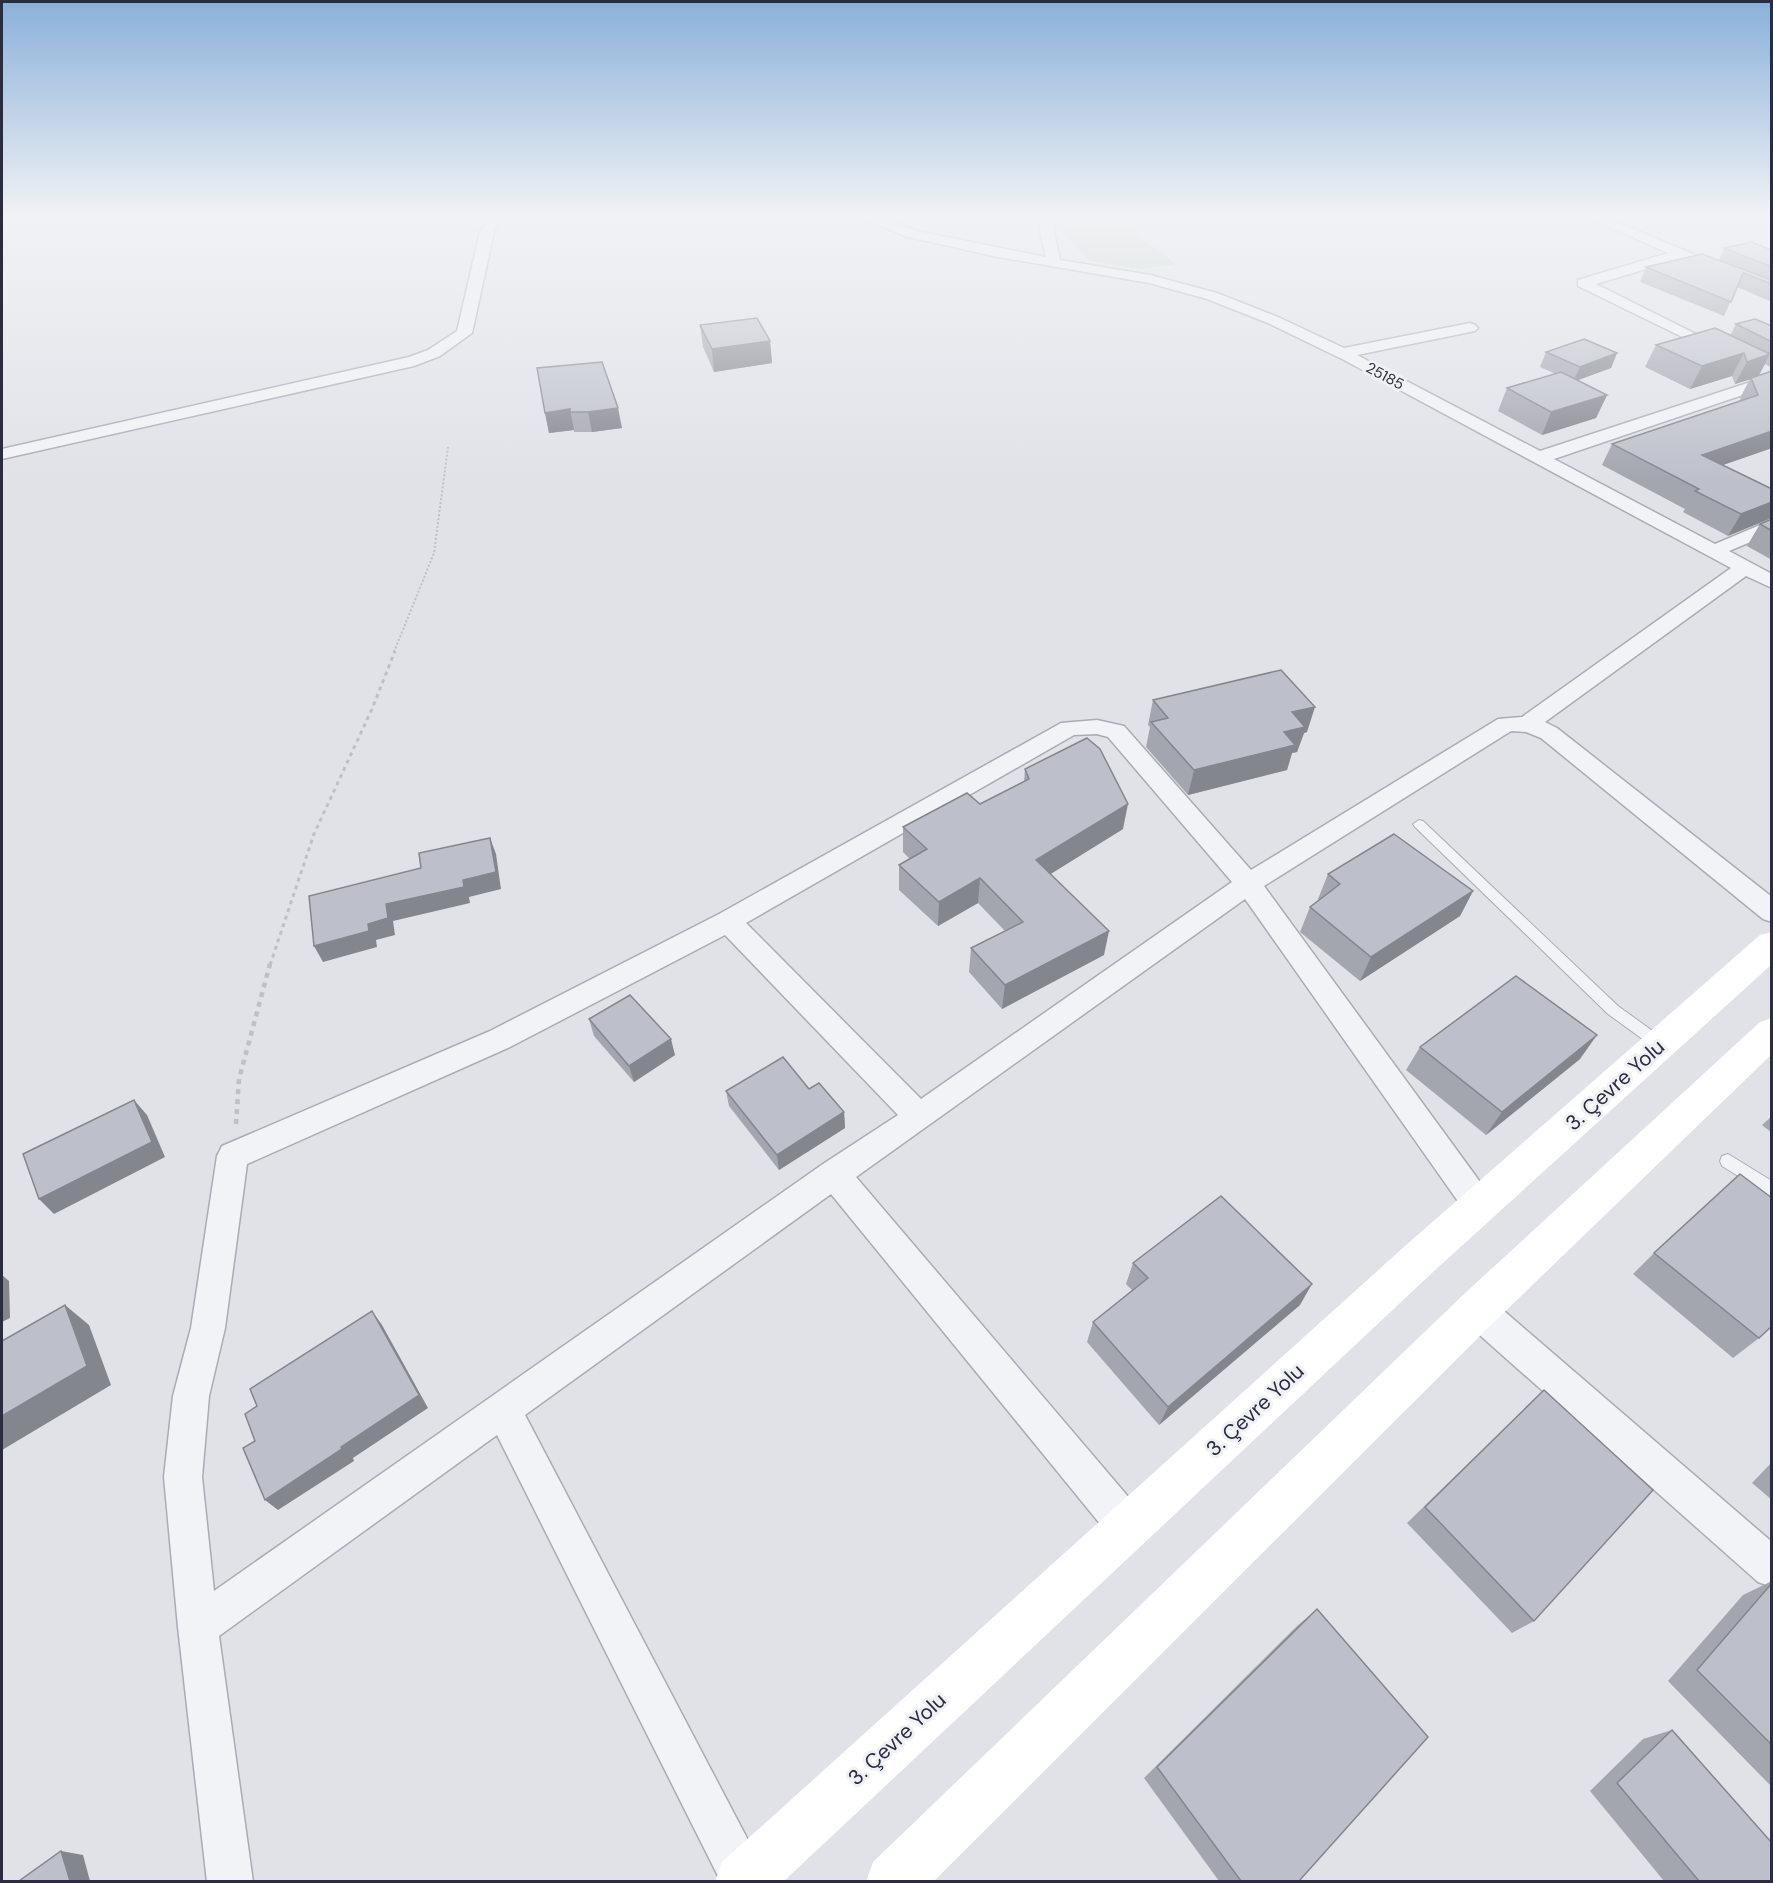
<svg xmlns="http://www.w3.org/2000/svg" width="1773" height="1883" viewBox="0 0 1773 1883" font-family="'DM Sans',sans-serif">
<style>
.green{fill:#c3d2c1}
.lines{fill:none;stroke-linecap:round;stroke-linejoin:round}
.lane-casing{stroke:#a9acb5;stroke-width:2}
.street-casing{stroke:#a9acb5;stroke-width:3}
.path-far2{stroke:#bec0c7;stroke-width:2;stroke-dasharray:2 2;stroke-linecap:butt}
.path-far1{stroke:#bec0c7;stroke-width:3;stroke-dasharray:4 4;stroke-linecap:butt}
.path{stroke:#bec0c7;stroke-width:4.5;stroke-dasharray:5 5;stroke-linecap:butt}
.lane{fill:#f2f3f7;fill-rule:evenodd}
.street{fill:#f2f3f7;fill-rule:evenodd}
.secondary{fill:#fff;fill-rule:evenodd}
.wall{fill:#a3a5af}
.shaded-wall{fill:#84868e}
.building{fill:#bdc0cb;stroke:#84868e;stroke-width:1.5}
.labels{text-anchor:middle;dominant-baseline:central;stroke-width:6;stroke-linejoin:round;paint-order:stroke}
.far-street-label{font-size:15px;fill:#292d3f;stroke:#eff1f6}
.near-street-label{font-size:21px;fill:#292d3f;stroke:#eff1f6}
</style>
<rect width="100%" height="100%" fill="#e0e2e8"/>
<polygon class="green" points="1060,223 1127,227 1176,264 1140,269 1090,261 1054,224"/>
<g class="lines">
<defs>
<g id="lane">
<polygon points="1419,820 1423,821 1618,1006 1665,1040 1667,1044 1665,1048 1660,1050 1655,1048 1608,1014 1415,827 1413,824"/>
<polygon points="1728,1154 1772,1181 1772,1197 1722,1166 1720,1161 1722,1156"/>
</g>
<g id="street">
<polygon points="489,218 502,218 494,232 472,333 440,356 414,366 2,459 2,449 409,357 428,350 457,331 480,232"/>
<path d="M861,218H881L917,231L1046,257L1039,227L1042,218H1055L1053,227L1060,260L1150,275L1217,293L1278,317L1344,348L1470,323L1475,325L1478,328L1475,331L1357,355L1540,451L1772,375V385L1554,459L1715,544L1772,520V533L1729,551L1772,574V588L1746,576L1545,722L1557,728L1772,897V922L1763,919L1541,738L1526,732L1511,731L1264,886L1491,1197L1496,1207L1491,1217L1480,1221L1469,1217L1245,899L856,1177L1142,1513L1147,1527L1142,1541L1128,1546L1114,1541L831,1194L525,1415L760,1863L766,1882H721L497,1435L219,1636L253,1882H207L178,1627L164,1477L173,1396L191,1328L217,1156L222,1146L490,1031L719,914L1061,723L1097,720L1124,726L1251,870L1498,719L1522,717L1731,568L1344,360L1268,323L1207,299L1149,283L998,257L908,237ZM1097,734L1108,737L1232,882L921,1099L746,923L1074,735ZM725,935L898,1115L823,1164L214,1591L202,1477L209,1396L225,1328L247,1164L510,1047Z"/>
<polygon points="1589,218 1607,218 1772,287 1772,296 1680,259 1596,284 1730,351 1722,356 1717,354 1578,286 1578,280 1668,253"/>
<polygon points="1477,1294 1489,1298 1772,1542 1772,1587 1758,1582 1465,1322 1460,1310 1465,1298"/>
</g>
</defs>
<use href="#lane" class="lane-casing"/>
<use href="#street" class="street-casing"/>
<polyline class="path-far2" points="394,652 434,553 448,447"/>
<polyline class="path-far1" points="270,965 314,834 372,709 395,651"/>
<polyline class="path" points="236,1124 239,1079 270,964"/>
<use href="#lane" class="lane"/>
<use href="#street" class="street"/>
<g class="secondary">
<polygon points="1772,932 1772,964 1433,1272 783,1882 715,1882 722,1862 1405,1246 1760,935"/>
<polygon points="1772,1018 1772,1054 1492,1324 933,1882 866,1882 873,1862 1462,1296 1760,1022"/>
</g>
</g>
<g class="wall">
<polygon points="1724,248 1772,250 1772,302 1737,287 1724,316 1640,282 1646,267 1719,260"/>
<polygon points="1736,324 1772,326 1772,368 1765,364 1759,375 1772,371 1772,448 1723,465 1772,489 1728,536 1683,512 1685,509 1602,465 1612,444 1741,401 1740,398 1750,379 1735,384 1732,376 1690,389 1645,367 1656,345 1730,336"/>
<polygon points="700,325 770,341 772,363 714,372 703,347"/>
<polygon points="1546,352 1617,353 1611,368 1577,380 1607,395 1596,418 1542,435 1498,411 1507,388 1556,374 1540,367"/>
<polygon points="537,368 622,428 592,432 574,432 574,430 549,433"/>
<polygon points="1772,519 1772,560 1747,546 1760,524"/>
<polygon points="1153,700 1307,732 1304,733 1297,752 1292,753 1287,770 1188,795 1146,747 1150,727 1148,725"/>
<polygon points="1025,769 1123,829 1050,874 1104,955 1002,1009 969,972 971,948 1005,931 978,903 938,926 899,890 899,865 910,859 903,852 903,827 980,804 1024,782"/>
<polygon points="1328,874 1473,891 1460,916 1360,981 1300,932 1310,907 1319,900 1318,899"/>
<polygon points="589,1019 675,1055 634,1082 594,1036"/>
<polygon points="1420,1047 1580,1059 1486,1135 1406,1070"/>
<polygon points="809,1089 844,1112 845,1128 779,1170 729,1106 726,1091"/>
<polygon points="1772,1116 1772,1133 1762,1125"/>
<polygon points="1654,1253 1759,1338 1733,1358 1633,1274"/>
<polygon points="1133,1263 1300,1305 1159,1425 1087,1342 1093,1322 1132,1290 1126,1284"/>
<polygon points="1544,1390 1534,1621 1512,1633 1407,1523 1524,1409"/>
<polygon points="1772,1462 1772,1500 1752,1483"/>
<polygon points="1772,1581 1772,1787 1668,1681 1743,1595"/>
<polygon points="1317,1609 1299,1881 1219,1881 1144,1778 1297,1626"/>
<polygon points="1672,1730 1770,1881 1664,1881 1590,1791 1643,1739"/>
</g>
<g class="shaded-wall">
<polygon points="770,341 772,363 714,372 712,349"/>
<polygon points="1617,353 1611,368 1573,382 1580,367"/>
<polygon points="1744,353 1732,376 1690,389 1702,366"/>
<polygon points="1770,354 1758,377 1735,384 1747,362"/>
<polygon points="1607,395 1596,418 1542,435 1551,412"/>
<polygon points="618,408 622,428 592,432 588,412"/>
<polygon points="570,409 574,430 549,433 545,413"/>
<polygon points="1772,431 1772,448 1691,476 1702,455"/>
<polygon points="1772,502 1772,518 1728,536 1741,514"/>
<polygon points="1315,707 1307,732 1304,733 1297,752 1292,753 1287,770 1188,795 1194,770 1284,732 1292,712"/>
<polygon points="1128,804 1123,829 1033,885 1036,860"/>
<polygon points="490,838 496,854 501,889 469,897 470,903 393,921 395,935 376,940 377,947 323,962 314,946 368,924 386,904 463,880"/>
<polygon points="980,878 978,903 938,926 939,902"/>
<polygon points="1473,891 1460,916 1360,981 1371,957"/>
<polygon points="1109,931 1104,955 1002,1009 1005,985"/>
<polygon points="1597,1035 1580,1059 1486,1135 1502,1112"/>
<polygon points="671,1039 675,1055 634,1082 629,1066"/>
<polygon points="134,1100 147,1115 165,1157 54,1214 39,1199"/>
<polygon points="844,1112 845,1128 779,1170 777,1155"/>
<polygon points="2,1275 9,1281 10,1318 2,1322"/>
<polygon points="1312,1284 1300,1305 1159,1425 1168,1407"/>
<polygon points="65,1305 89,1325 111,1385 2,1450 2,1416"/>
<polygon points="372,1311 382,1325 428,1408 353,1458 354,1461 278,1510 265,1500 341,1447"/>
<polygon points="61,1851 83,1855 90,1881 70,1881"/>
</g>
<g class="building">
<polygon points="1751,242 1772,250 1772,267 1724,248"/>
<polygon points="1702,254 1772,280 1772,284 1743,273 1731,302 1646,267"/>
<polygon points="757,318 770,341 712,349 700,325"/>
<polygon points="1755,319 1772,326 1772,342 1736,324"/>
<polygon points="1715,328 1770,354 1747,362 1744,353 1702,366 1656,345"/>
<polygon points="1584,339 1617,353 1580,367 1546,352"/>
<polygon points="602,362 618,408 588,412 570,412 570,409 545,413 537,368"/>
<polygon points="1772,371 1772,431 1702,455 1772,489 1772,502 1741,514 1695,491 1699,489 1612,444 1758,395 1751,378"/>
<polygon points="1561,372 1607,395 1551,412 1507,388"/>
<polygon points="1772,519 1772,531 1760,524"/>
<polygon points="1281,670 1315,707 1292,712 1305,727 1284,732 1295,745 1194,770 1151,722 1168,718 1153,700"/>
<polygon points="1087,738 1100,749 1128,804 1036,860 1109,931 1005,985 971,948 1023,922 980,878 939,902 899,865 927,849 903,827 967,793 980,804 1029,779 1025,769"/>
<polygon points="1394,834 1473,891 1371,957 1310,907 1340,884 1328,874"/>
<polygon points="490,838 496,872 463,880 464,887 386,904 388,918 368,924 369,931 314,946 309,896 421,868 419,853"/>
<polygon points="1516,976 1597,1035 1502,1112 1420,1047"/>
<polygon points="630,995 671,1039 629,1066 589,1019"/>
<polygon points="783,1057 809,1089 819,1083 844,1112 777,1155 726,1091"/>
<polygon points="134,1100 152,1142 39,1199 23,1154"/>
<polygon points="1740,1174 1772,1198 1772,1326 1759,1338 1654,1253"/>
<polygon points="1221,1196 1312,1284 1168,1407 1093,1322 1148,1278 1133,1263"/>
<polygon points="65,1305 87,1366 2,1416 2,1341"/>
<polygon points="372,1311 419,1395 341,1447 342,1449 265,1500 243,1448 255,1441 245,1414 257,1406 250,1389"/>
<polygon points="1544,1390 1653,1490 1534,1621 1425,1507"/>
<polygon points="1772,1583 1772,1745 1697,1670"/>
<polygon points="1317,1609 1428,1737 1299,1881 1241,1881 1157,1767"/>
<polygon points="1672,1730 1772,1843 1772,1880 1770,1881 1699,1881 1617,1783"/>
<polygon points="61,1851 70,1881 19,1881"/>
</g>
<linearGradient id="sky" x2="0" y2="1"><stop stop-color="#8ab0da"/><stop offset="0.45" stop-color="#f1f2f5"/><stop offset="1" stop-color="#f1f2f5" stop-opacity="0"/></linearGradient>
<rect width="1773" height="482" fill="url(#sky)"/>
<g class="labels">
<g class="far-street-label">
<text transform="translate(1385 376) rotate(28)">25185</text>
</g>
<g class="near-street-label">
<text transform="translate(1615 1085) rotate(-42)">3. Çevre Yolu</text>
<text transform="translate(1255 1410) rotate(-43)">3. Çevre Yolu</text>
<text transform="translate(897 1739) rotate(-43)">3. Çevre Yolu</text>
</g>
</g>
<rect width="1773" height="1883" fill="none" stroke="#292d3f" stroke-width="6"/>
</svg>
